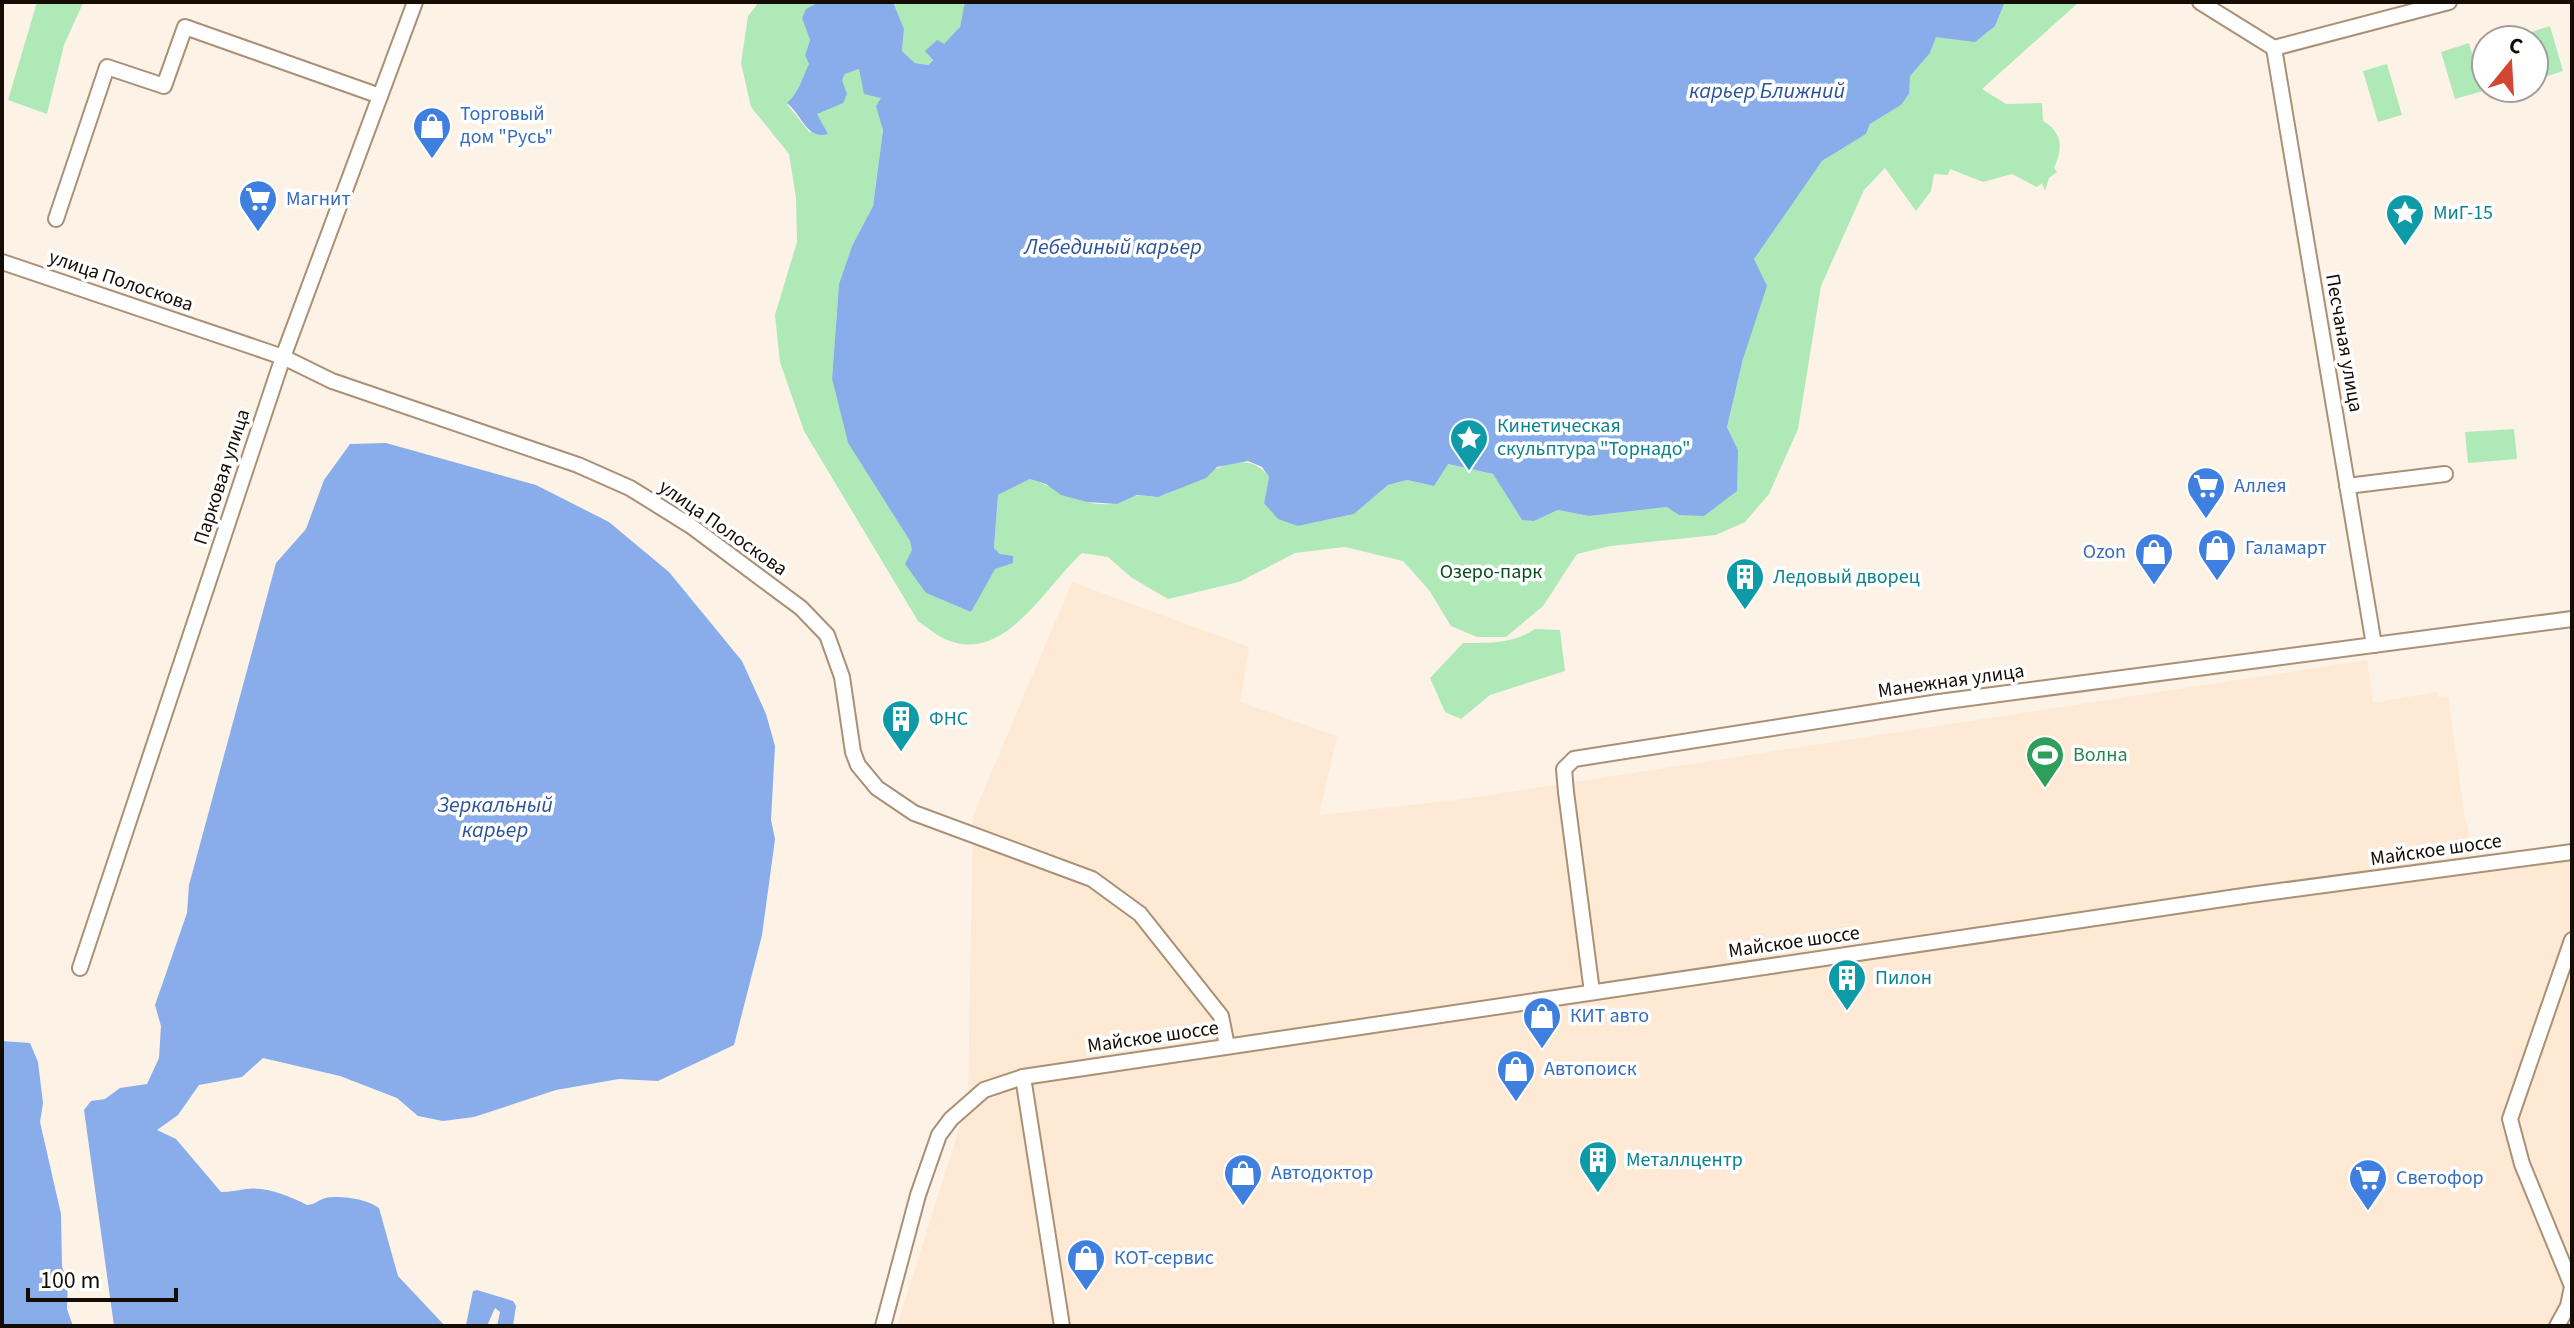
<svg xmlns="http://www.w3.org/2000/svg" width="2574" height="1328" viewBox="0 0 2574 1328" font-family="'Source Sans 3',sans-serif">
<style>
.built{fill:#fde9d4}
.green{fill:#afe9b7}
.water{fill:#89adea}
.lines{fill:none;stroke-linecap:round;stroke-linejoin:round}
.minor-casing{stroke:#aa9075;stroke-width:18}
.minor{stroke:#fff;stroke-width:14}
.labels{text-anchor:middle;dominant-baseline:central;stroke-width:7;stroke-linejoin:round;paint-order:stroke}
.shop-label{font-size:20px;fill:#366cbe;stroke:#fff;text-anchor:start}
.culture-label{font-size:20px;fill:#0d838f;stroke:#fff;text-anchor:start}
.street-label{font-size:20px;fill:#150c04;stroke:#fff}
.park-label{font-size:20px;fill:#074e1e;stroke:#fff}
.leisure-label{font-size:20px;fill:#27864d;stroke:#fff;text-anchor:start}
.water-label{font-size:22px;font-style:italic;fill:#2a539c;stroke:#fff}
</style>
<rect width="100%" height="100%" fill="#fdf2e6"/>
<polygon class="built" points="1072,582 1249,647 1240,702 1337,736 1319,815 1457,800 2367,660 2373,703 2437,692 2439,698 2448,697 2465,818 2477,871 2572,857 2572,1326 897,1326 968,1101 973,816"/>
<g class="green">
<polygon points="37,2 83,3 64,45 47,114 8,100"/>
<path d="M759,2H819L807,9L802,18L810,40L805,55L810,64C802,78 798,92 787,104L810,133L817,114L843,89L842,80L845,74L859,69L881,97L883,130L873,206L852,246L839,284L832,379L848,443L910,541L926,593L971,612L1000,554L994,548L998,495L1030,479C1059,487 1083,510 1118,503C1124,502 1129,498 1135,496C1143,494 1152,498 1160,496C1193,487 1241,438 1269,477L1264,503L1298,526L1354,514L1388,485L1407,480L1434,486L1447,464L1493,474L1522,520L1534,521L1558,510L1589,516L1667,507L1738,450L1727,427L1743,359L1753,259L1822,161L1866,134L1870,124L1901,105L1909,94V76L1930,53L1936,37L1995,26L2005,2H2079L1982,89L2006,104L2042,103L2043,121C2063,133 2063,148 2054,168L2057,172L2049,178L2045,191L2042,183L2037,187L2012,174L1983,182L1950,169L1948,175L1934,174L1931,191L1916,211L1885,168L1864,190L1821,286L1798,429L1769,494L1745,522L1716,535L1610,546L1577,554L1543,606L1506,637H1477L1451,626L1429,590L1403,561L1345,547L1295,553L1239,582L1168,599L1132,578L1108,557L1082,553C1047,585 1005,662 950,641C938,637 928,628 918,621L804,431L780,362L775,315L797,242L796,198L789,154L751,107L741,63L748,16Z"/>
<polygon points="893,2 965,2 967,5 960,27 928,65 915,63 902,51 904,29"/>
<polygon points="2550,26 2563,71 2541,78 2534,40 2530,40 2528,33"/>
<polygon points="2469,43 2483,91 2455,99 2441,52"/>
<polygon points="2387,64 2402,115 2378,122 2363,71"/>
<polygon points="2514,429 2517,459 2468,463 2465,432"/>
<path d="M1535,629L1560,630L1565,671L1490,695L1461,719L1445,712L1430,678L1463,643C1488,643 1513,644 1535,629Z"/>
</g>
<g class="water">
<path d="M819,2H893L904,29L902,51L915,63L928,65L933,60L925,51L937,40L944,44L960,27L965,2H2005L1995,26L1975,42L1936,37L1930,53L1910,76L1909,94L1901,105L1870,124L1866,134L1822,161L1754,259L1767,286L1743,359L1727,427L1738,450L1737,491L1704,516L1679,515L1667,507L1589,516L1558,510L1534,521L1522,520L1493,474L1448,464L1434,486L1407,480L1388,485L1354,514L1298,526L1278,519L1264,503L1269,477L1262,467L1248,461L1217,467L1206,478L1158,497L1137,495L1117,504L1087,502L1061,495L1046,484L1030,479L998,495L994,548L1000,554L1013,556V563L995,569L971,612L926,593L905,564L912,550L910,541L848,443L832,379L839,284L852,246L873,206L883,130L876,106L881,98L864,94L859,69L845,74L842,80L847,94L843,103L817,114L828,134C807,140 802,115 787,103C799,92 802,78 809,64L805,55L810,40L802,18L806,9Z"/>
<path d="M386,443L536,485L609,522L669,572L742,661L766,714L775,746L771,820L775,839L762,935L734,1045L658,1081L619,1079L556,1090L474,1117L443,1121L418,1116L397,1098L340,1076L263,1058L242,1077L199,1085L178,1115L157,1130L176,1139L221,1192C230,1192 237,1190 246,1189C265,1186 290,1196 307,1205C315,1205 318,1200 325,1198C341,1195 367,1199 379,1208L398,1276L445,1326H114L84,1110L91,1101L105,1099L120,1088L147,1084L159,1058L161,1026L155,1005L187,913L189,885L276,563L306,529L324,480L350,444Z"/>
<polygon points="2,1041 30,1043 38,1062 43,1103 40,1122 61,1214 62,1267 68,1281 67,1309 73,1326 2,1326"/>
<polygon points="477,1290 513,1301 516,1306 513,1326 497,1326 500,1312 495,1308 487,1326 466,1325 473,1291"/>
</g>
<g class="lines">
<defs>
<g id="minor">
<polyline points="2200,2 2274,48"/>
<polyline points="2274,48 2374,645"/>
<polyline points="2274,48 2449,2"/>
<polyline points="56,219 107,67 164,86 185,27 380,96"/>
<polyline points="2,262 283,357 332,381 578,465 630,488 691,526 801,608 827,635 842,677 853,752 858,765 877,788 914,813 1092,879 1140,914 1221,1016 1227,1046"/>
<polyline points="2347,486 2445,474"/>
<polyline points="2572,940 2510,1119 2522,1164 2572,1286"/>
<polyline points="80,968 283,357 415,2"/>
<polyline points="1592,992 1566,792 1564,769 1574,759 1939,702 2572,619"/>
<polyline points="1023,1077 1062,1326"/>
<polyline points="883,1326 918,1195 939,1135 951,1119 984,1090 1023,1077 2250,895 2572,852"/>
<polyline points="2557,1326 2568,1306 2572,1287"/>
</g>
</defs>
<use href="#minor" class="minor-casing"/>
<use href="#minor" class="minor"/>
</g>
<defs>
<symbol id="shop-pin" viewBox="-11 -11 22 30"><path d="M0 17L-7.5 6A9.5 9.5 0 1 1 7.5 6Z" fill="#3f7fe0" stroke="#fff"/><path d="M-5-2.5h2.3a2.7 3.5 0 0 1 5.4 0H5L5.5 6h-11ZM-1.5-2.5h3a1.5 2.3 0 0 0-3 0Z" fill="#fff"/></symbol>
<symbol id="supermarket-pin" viewBox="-11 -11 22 30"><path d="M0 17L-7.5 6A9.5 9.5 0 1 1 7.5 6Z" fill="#3f7fe0" stroke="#fff"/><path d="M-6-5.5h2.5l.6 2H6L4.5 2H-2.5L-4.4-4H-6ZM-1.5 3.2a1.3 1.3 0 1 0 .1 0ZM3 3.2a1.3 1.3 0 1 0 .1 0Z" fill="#fff"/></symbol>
<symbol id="sight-pin" viewBox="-11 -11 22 30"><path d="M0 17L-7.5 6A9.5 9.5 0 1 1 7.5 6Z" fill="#0f9aa8" stroke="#fff"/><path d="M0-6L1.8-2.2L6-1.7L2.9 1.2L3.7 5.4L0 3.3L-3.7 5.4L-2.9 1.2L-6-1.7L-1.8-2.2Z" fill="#fff"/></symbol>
<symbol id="building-pin" viewBox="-11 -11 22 30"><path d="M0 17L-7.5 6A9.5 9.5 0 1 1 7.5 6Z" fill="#0f9aa8" stroke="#fff"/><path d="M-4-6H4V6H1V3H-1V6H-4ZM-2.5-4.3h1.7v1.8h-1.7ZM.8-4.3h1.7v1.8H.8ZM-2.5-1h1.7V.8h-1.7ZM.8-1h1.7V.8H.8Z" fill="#fff"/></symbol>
<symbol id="stadium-pin" viewBox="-11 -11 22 30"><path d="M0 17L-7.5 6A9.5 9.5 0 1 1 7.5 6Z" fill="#2e9e5b" stroke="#fff"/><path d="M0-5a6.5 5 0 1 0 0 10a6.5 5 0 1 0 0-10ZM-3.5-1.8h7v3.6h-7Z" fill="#fff"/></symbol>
</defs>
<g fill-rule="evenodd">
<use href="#shop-pin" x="410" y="104" width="44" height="60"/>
<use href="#supermarket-pin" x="236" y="177" width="44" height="60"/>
<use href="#sight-pin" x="2383" y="191" width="44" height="60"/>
<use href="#sight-pin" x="1447" y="416" width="44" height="60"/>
<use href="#supermarket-pin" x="2184" y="464" width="44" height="60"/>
<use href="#shop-pin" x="2195" y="526" width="44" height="60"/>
<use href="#shop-pin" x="2132" y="530" width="44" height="60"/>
<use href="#building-pin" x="1723" y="555" width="44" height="60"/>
<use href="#building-pin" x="879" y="697" width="44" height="60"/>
<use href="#stadium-pin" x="2023" y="733" width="44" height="60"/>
<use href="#building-pin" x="1825" y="956" width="44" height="60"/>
<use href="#shop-pin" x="1520" y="994" width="44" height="60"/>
<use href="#shop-pin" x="1494" y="1047" width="44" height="60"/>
<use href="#building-pin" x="1576" y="1138" width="44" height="60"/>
<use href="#shop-pin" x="1221" y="1151" width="44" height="60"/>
<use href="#supermarket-pin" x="2346" y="1156" width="44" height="60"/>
<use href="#shop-pin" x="1064" y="1236" width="44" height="60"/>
</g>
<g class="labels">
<g class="shop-label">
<text x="460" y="114">Торговый<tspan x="460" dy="23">дом "Русь"</tspan></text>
<text x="286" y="199">Магнит</text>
<text x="2234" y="486">Аллея</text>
<text x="2245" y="548">Галамарт</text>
<text x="2126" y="552" text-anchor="end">Ozon</text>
<text x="1570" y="1016">КИТ авто</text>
<text x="1544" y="1069">Автопоиск</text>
<text x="1271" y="1173">Автодоктор</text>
<text x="2396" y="1178">Светофор</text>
<text x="1114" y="1258">КОТ-сервис</text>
</g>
<g class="culture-label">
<text x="2433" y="213">МиГ-15</text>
<text x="1497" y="426">Кинетическая<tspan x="1497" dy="23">скульптура "Торнадо"</tspan></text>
<text x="1773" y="577">Ледовый дворец</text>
<text x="929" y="719">ФНС</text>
<text x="1875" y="978">Пилон</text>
<text x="1626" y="1160">Металлцентр</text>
</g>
<g class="street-label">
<text transform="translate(121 281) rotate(19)">улица Полоскова</text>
<text transform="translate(2344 343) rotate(80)">Песчаная улица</text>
<text transform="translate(222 477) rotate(-72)">Парковая улица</text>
<text transform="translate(723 528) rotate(35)">улица Полоскова</text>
<text transform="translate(1951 681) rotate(-8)">Манежная улица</text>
<text transform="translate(2436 850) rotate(-8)">Майское шоссе</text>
<text transform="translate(1794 942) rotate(-8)">Майское шоссе</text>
<text transform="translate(1153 1037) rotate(-8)">Майское шоссе</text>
</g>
<g class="park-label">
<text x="1491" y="572">Озеро-парк</text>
</g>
<g class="leisure-label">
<text x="2073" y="755">Волна</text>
</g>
<g class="water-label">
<text x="1767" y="91">карьер Ближний</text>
<text x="1113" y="247">Лебединый карьер</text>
<text x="495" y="805">Зеркальный<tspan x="495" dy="25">карьер</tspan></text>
</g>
</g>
<rect width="2574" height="1328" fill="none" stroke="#150c04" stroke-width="8"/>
<g transform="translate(2510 64) rotate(18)"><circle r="38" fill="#ffffff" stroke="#a19e9b" stroke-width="2"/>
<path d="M0-6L14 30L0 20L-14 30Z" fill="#d34634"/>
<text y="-12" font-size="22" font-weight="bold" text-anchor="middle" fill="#150c04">С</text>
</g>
<path d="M28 1288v12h148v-12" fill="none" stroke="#150c04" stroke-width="4"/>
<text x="40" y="1288" font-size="24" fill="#150c04" stroke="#ffffff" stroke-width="6" paint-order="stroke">100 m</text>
</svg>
